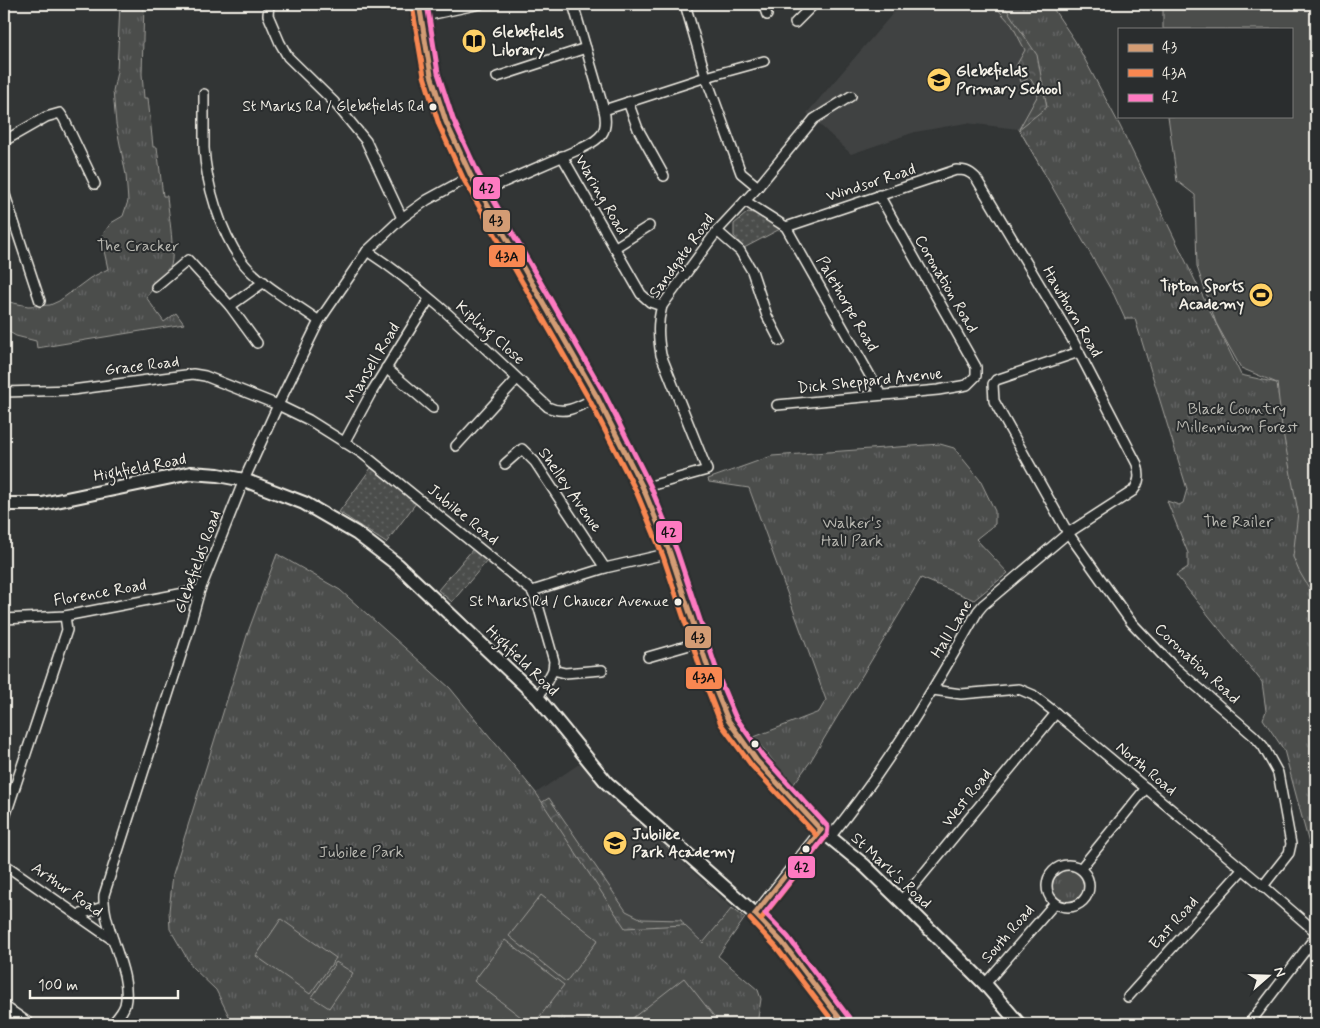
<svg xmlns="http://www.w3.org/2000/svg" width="1320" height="1028" viewBox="0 0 1320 1028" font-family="Mynerve,sans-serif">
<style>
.built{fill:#404242}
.grass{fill:url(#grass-dots);stroke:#a09f9a}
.forest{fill:url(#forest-crowns);stroke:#a09f9a}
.park{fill:url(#park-tufts);stroke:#a09f9a}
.garden{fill:#4b4d4c;stroke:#a09f9a}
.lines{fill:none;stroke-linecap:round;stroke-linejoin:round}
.street-casing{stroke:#f4f1e8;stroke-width:12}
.secondary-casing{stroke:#f4f1e8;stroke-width:16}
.street{stroke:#2a2d2e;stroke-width:9}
.secondary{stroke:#2a2d2e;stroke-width:12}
.bus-1-casing{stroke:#2a2d2e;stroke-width:9}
.bus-2-casing{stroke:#2a2d2e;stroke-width:9}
.bus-3-casing{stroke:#2a2d2e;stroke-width:9}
.bus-1{stroke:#d39c74;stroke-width:5}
.bus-2{stroke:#f88751;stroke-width:5}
.bus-3{stroke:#fe7ac1;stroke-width:5}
.bus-dot{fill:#f4f1e8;stroke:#2a2d2e;stroke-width:2}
.labels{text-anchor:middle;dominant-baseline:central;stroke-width:4;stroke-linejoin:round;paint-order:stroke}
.bus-label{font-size:15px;fill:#f4f1e8;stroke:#2a2d2e;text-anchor:end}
.poi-label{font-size:16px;font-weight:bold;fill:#f4f1e8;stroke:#2a2d2e;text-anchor:start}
.street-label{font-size:16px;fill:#f4f1e8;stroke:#2a2d2e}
.park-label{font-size:16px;fill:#b9b8b1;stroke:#2a2d2e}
.line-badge{stroke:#2a2d2e;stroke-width:2}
.pale-badge-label{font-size:14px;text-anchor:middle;font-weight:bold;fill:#111}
</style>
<defs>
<pattern id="grass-dots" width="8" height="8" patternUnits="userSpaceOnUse" patternTransform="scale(1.25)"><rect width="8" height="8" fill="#4b4d4c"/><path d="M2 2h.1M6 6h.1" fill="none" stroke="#666766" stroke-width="1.8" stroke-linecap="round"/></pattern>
<pattern id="forest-crowns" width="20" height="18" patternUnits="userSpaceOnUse" patternTransform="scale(1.25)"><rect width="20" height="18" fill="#4b4d4c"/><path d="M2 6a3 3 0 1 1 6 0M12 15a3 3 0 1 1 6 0" fill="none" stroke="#666766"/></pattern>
<pattern id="park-tufts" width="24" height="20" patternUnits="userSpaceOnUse" patternTransform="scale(1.25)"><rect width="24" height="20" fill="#4b4d4c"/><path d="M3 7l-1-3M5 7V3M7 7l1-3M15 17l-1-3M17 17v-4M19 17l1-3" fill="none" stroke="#666766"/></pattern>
</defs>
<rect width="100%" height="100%" fill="#323535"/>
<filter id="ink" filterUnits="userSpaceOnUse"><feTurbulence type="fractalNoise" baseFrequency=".02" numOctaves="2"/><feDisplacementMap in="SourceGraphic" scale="10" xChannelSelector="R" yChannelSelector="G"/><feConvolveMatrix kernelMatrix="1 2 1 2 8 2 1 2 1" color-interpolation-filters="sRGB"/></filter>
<g filter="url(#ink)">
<g class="built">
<polygon points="901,4 1003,4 1037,55 1047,107 1019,129 966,123 915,132 851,154 807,113"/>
<polygon points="582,762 601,786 732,908 703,943 625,928 536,793"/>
</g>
<g class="grass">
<polygon points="748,212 759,214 780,229 744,248 734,236 734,224"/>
<polygon points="371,468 416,503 386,543 339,512"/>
<polygon points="473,549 487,561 452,602 438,590"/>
</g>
<g class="forest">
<polygon points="993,4 1017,4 1059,87 1043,171 1019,129 1039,93 1030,78 1021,82 1016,66 1025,50 1012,25"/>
<polygon points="549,798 626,911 642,919 681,920 684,925 682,931 619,931 536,806"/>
</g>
<g class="park">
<path d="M120,4H144L142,74L144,98H148L153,147H157L163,196H167C168,211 177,259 169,270C163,280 153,288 146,297L164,322L176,313L184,324L37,348L36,341L16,336L4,329V301L28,306L50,305L59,301L90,278L108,269L101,237L111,223L123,216L128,201L126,175L116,124L113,91L117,72Z"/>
<polygon points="1003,4 1050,4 1075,41 1120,126 1241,375 1277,383 1316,384 1316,870 1284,750 1263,719 1266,711 1262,682 1176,575 1188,567 1188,553 1167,501 1179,505 1183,503 1187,489 1135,319 1125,319 1114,295 1019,129 1047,107 1037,55"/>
<polygon points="940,444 954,448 980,480 995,511 995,524 976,539 1008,573 974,600 921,578 810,762 793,785 754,737 819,712 826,700 749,488 709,482 708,479 772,456"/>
<polygon points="277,554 340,590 450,688 536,793 625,928 684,925 703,943 732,908 745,918 718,956 758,990 761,999 757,1024 233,1024 216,990 192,967 170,929 169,911 173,874 248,632"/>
<circle cx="1068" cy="886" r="16"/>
</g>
<g class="garden">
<polygon points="1163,4 1316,4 1316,600 1299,571 1293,557 1298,512 1282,427 1277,383 1241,368 1216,323 1197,267 1195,195 1177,181 1168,116 1291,116 1291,29 1163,29"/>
<polygon points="541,895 598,940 566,982 509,936"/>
<polygon points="281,919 336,958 310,994 256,956"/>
<polygon points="505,940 564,985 534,1024 530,1024 474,981"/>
<polygon points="336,962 353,973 329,1008 312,997"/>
<polygon points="684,978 720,1024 625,1024"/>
</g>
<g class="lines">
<defs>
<g id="street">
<polyline points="269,4 268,15 280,43 288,57 334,102 366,141 402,218"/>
<polyline points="685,4 706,77 741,173 758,187"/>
<polyline points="763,4 767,15"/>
<polyline points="420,17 480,4"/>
<polyline points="795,23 814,4"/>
<polyline points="497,77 586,48"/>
<path d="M204,94C204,112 204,130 204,148C206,183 220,231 241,260C257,283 296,304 319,321"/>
<polyline points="628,102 638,129 664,176"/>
<polyline points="604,110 706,77 764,61"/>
<polyline points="4,141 46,117 60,113 64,119 95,184"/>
<polyline points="562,156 641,294 650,302 662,306"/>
<polyline points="4,192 40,301"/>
<path d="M481,192L582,148C601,139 609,132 604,110L573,4"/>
<polyline points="745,201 786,227 881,395"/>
<path d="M786,227L956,170C965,170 969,171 976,178L1072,339L1137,464C1140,475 1140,482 1133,491L1068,533L983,605L978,611C934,689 888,766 831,836"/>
<polyline points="717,231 740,251 752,271 767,316 780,341"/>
<polyline points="614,248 649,226"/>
<path d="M367,251C433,294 490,354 548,407C566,416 581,405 597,397"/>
<polyline points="156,287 188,260 230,306"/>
<polyline points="257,343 230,306 264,282"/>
<polyline points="1079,352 996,380 993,384 994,401 1068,533 1131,622 1172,665 1254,736 1263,746 1278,773 1291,844 1289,853 1263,886"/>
<polyline points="386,368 433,408"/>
<polyline points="4,392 72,390 193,374 205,376 278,405 309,420 363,454 532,591 538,605 554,661 553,670 538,698"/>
<polyline points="777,405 938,390 967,385 976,376 976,367 879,195"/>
<polyline points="344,443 371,393 429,299"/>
<polyline points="456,446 517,379"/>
<polyline points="505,464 522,449 535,462 605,568"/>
<path d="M643,488L707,470L661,355C658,337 657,323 662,306L717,231L758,187L814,119L851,96"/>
<polyline points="532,591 605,568 670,553"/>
<polyline points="4,619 65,616 200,590"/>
<polyline points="648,657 700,642"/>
<polyline points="553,670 565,673 602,670"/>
<polyline points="933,690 961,694 1019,689 1033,695 1056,713 1263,886 1316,932"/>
<polyline points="4,820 67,630 65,616"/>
<polyline points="821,830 755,914 782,942 844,1024"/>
<polyline points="4,864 113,940"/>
<circle cx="1068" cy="886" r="21"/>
<polyline points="1081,868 1146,788"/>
<polyline points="901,901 1056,713"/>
<polyline points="78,915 103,907"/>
<polyline points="985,984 1055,903"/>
<polyline points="1128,997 1243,869"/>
<polyline points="4,1006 30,1024"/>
<path d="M112,1024C117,1018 123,1012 125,1005C133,973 102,928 104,895L188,633L200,590L244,480L278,405L319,321L367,251L402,218L427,200L471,176"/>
<polyline points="1249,1024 1316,936"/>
</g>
<g id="secondary">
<polyline points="419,4 431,75 446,122 471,176 597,397 643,488 670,553 714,686 728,720 757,761 798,806 821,830 865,866 901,901 985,984 1019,1024"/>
<polyline points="4,504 42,504 191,473 218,475 244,480 304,503 356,533 398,565 538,698 607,783 755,914"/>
</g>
</defs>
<use href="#street" class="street-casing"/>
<use href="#secondary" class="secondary-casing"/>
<use href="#street" class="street"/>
<use href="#secondary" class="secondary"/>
<defs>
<g id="bus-1">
<polyline points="419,4 431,75 446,122 471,176 597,397 643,488 670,553 714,686 728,720 757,761 821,830"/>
<polyline points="755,914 782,942 844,1024"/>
<polyline points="755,914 821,830"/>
</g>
<g id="bus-2">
<polyline points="412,5 424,76 439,125 464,180 590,401 636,491 663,556 707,688 721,724 752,766 816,835"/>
<polyline points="750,919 776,947 835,1024"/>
<polyline points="761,919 827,835"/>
</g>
<polyline id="bus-3" points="427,4 438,73 453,119 478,173 604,393 650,485 677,551 721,683 735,716 763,756 828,827 827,835 765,913 788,937 850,1019"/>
</defs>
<use href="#bus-1" class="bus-1-casing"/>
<use href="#bus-2" class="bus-2-casing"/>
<use href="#bus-3" class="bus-3-casing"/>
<use href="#bus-1" class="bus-1"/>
<use href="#bus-2" class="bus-2"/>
<use href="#bus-3" class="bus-3"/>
</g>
</g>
<defs>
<symbol id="library-disc" viewBox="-11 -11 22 22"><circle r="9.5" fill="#ffd166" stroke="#2a2d2e"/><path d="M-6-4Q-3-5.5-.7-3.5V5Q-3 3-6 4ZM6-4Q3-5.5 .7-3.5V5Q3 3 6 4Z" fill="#111"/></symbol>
<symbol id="school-disc" viewBox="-11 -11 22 22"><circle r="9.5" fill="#ffd166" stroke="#2a2d2e"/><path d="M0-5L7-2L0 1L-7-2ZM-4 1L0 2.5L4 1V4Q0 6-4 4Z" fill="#111"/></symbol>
<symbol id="stadium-disc" viewBox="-11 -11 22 22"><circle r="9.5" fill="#ffd166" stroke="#2a2d2e"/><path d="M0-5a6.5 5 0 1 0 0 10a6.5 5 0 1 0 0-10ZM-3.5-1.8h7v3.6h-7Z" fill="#111"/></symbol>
</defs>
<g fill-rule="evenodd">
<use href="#library-disc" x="460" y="27" width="28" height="28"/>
<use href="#school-disc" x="925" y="66" width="28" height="28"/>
<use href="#stadium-disc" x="1247" y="281" width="28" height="28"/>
<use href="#school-disc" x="601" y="829" width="28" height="28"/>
</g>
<g class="bus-dot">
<circle cx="433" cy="107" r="4.5"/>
<circle cx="678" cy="602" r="4.5"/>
<circle cx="755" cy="744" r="4.5"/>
<circle cx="806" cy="849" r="4.5"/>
</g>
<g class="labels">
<g class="bus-label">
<text x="424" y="107">St Marks Rd / Glebefields Rd</text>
<text x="669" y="602">St Marks Rd / Chaucer Avenue</text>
</g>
<g class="poi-label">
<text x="492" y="32">Glebefields<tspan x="492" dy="18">Library</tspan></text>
<text x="956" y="71">Glebefields<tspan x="956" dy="18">Primary School</tspan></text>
<text x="1244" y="286" text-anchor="end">Tipton Sports<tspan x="1244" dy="18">Academy</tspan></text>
<text x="632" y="834">Jubilee<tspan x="632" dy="18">Park Academy</tspan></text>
</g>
<g class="street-label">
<text transform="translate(871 183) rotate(-18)">Windsor Road</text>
<text transform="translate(601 195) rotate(60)">Waring Road</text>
<text transform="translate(682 256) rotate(-54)">Sandgate Road</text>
<text transform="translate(946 284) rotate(60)">Coronation Road</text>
<text transform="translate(847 304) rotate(60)">Palethorpe Road</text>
<text transform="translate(1072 312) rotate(60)">Hawthorn Road</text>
<text transform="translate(490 333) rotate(42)">Kipling Close</text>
<text transform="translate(373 363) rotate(-59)">Mansell Road</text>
<text transform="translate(142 366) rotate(-7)">Grace Road</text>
<text transform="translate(870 381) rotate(-6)">Dick Sheppard Avenue</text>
<text transform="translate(140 468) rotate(-11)">Highfield Road</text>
<text transform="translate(570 490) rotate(55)">Shelley Avenue</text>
<text transform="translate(463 515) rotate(39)">Jubilee Road</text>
<text transform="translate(198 562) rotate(-70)">Glebefields Road</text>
<text transform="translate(100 593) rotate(-10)">Florence Road</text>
<text transform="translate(952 629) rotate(-59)">Hall Lane</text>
<text transform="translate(522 661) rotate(44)">Highfield Road</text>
<text transform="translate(1197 664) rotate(43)">Coronation Road</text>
<text transform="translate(1146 769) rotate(40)">North Road</text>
<text transform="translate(967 798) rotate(-51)">West Road</text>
<text transform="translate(891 871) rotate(43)">St Mark's Road</text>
<text transform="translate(67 890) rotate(35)">Arthur Road</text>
<text transform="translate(1174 923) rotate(-48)">East Road</text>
<text transform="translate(1008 934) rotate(-49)">South Road</text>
</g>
<g class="park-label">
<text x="138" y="246">The Cracker</text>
<text x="1237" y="409">Black Country<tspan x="1237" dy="18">Millennium Forest</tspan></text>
<text x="1238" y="522">The Railer</text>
<text x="852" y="523">Walker's<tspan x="852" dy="18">Hall Park</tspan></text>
<text x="361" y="852">Jubilee Park</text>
</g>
</g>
<g class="line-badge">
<rect x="472" y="176" width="29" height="24" rx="5" fill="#fe7ac1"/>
<rect x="482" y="209" width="29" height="24" rx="5" fill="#d39c74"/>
<rect x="488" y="244" width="38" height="24" rx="5" fill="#f88751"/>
<rect x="655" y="520" width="28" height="24" rx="5" fill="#fe7ac1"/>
<rect x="684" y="625" width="28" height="24" rx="5" fill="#d39c74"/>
<rect x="685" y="666" width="38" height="24" rx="5" fill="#f88751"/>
<rect x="787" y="855" width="29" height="24" rx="5" fill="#fe7ac1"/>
</g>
<g class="pale-badge-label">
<text x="487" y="193">42</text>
<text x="496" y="225">43</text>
<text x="507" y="261">43A</text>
<text x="669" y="537">42</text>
<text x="698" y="642">43</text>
<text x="704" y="682">43A</text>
<text x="802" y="872">42</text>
</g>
<rect width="1320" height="1028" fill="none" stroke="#2a2d2e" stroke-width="20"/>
<rect x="10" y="10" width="1300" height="1008" fill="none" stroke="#f4f1e8" stroke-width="2" filter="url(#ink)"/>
<rect x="1118" y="28" width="175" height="90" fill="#2a2d2e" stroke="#7b7b78"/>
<rect x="1128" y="44" width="25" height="8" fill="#d39c74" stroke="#7b7b78"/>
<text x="1162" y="52" font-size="15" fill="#f4f1e8">43</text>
<rect x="1128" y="69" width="25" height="8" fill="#f88751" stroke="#7b7b78"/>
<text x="1162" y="78" font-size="15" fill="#f4f1e8">43A</text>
<rect x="1128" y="94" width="25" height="8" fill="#fe7ac1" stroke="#7b7b78"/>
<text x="1162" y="102" font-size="15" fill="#f4f1e8">42</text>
<g transform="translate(1268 976) rotate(70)" stroke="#2a2d2e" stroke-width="4" paint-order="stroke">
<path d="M0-4L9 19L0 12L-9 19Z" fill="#f4f1e8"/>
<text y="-8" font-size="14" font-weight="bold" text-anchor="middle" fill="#f4f1e8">N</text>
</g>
<path d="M30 990v8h148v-8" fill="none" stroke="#f4f1e8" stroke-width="2.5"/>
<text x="38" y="990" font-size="15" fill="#f4f1e8" stroke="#2a2d2e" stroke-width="4" paint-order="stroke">100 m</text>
</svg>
